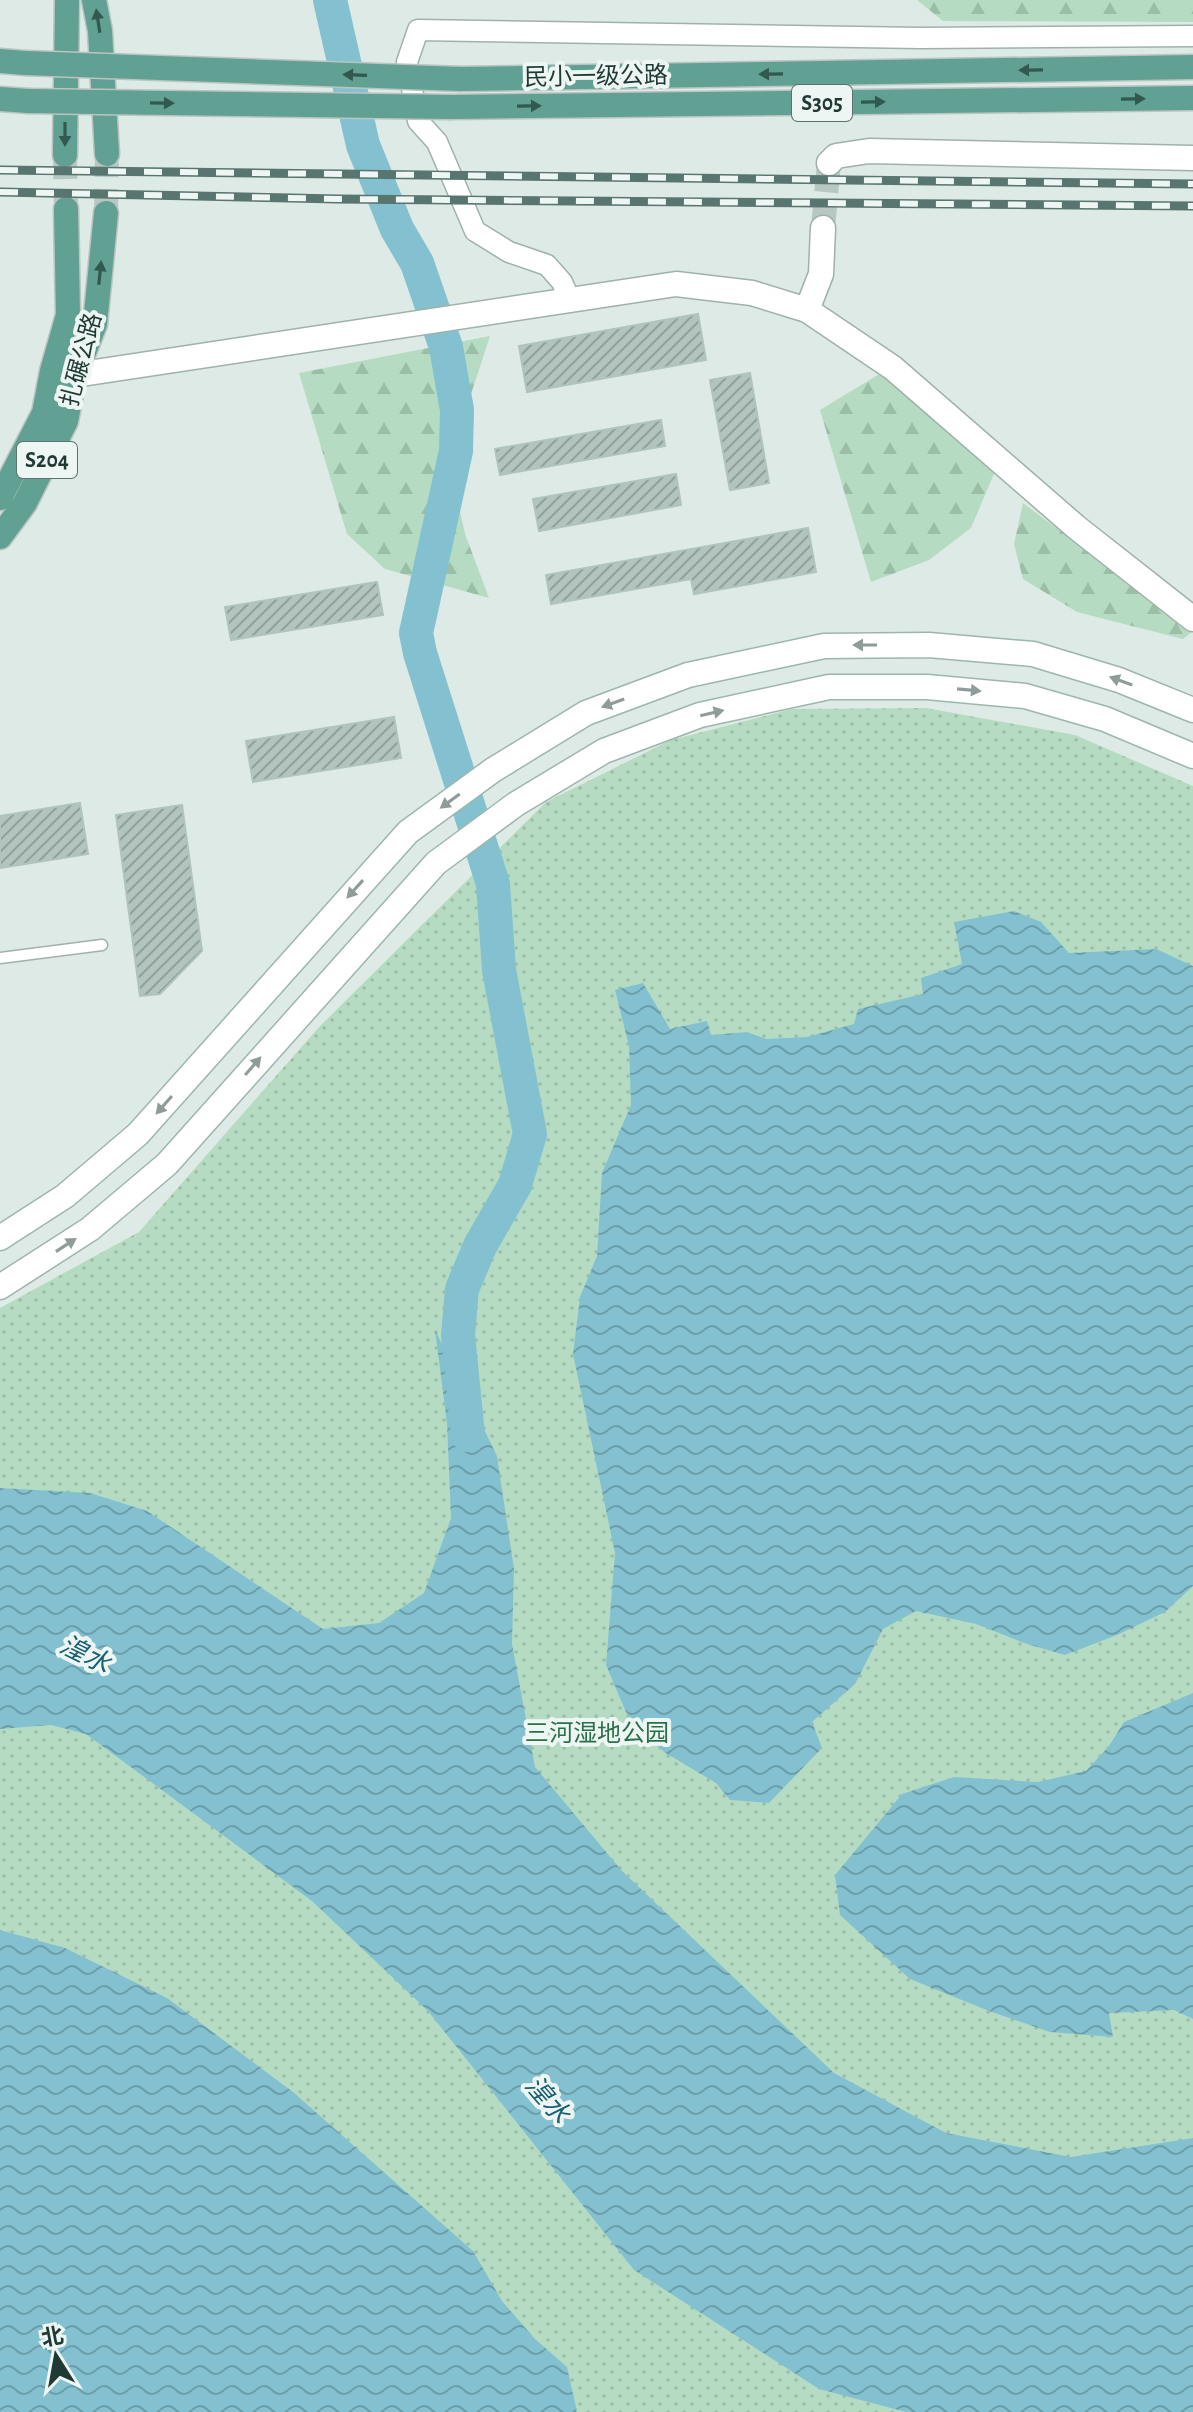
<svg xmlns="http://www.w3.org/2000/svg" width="1193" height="2412" viewBox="0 0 1193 2412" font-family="'Alegreya Sans','Noto Sans SC',sans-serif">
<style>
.forest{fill:url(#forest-firs)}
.park{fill:url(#park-dots)}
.water{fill:url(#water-waves)}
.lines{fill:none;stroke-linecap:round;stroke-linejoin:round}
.river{stroke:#83c1d1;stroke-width:34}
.building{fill:url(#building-hatch);stroke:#b0c3bc;stroke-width:2}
.tertiary-tunnel{stroke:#b7c7c2;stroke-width:24;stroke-dasharray:24 12;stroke-linecap:butt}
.primary-tunnel{stroke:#b7c7c2;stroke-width:24;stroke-dasharray:24 12;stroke-linecap:butt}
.service-casing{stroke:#a0b1ac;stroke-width:13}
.minor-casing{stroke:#a0b1ac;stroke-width:23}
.tertiary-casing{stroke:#a0b1ac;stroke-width:27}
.secondary-casing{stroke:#9cb6ae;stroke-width:27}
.primary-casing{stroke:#bcc4c2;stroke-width:27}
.service{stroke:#fff;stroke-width:10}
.minor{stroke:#fff;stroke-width:20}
.tertiary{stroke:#fff;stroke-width:24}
.secondary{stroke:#fff;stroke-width:24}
.primary{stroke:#60a193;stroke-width:24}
.rail-casing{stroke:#58756f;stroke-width:9}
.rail{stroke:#edf6f2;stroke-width:6;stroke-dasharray:18;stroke-linecap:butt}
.primary-bridge-casing{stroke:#bcc4c2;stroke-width:27;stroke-linecap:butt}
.primary-bridge{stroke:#60a193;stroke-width:24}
.oneway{fill:#325850}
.oneway2{fill:#8f9c9a}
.labels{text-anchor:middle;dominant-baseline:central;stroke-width:8;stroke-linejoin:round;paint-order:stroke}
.shield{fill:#edf6f2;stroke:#5d726d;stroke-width:2}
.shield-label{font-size:22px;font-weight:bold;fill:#1f3934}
.street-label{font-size:24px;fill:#1f3934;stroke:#edf6f2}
.park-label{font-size:24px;fill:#287148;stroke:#edf6f2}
.water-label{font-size:26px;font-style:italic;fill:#186176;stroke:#edf6f2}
</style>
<defs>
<pattern id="forest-firs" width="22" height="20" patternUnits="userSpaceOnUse" patternTransform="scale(2)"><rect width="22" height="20" fill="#b5dcc2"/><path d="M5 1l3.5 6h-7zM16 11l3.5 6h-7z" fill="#9bbea7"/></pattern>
<pattern id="park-dots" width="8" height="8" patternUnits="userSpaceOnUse" patternTransform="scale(2)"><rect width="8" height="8" fill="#b5dcc2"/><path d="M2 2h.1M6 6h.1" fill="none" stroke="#9bbea7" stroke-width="1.8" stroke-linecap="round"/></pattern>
<pattern id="water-waves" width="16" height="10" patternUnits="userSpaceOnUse" patternTransform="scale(2)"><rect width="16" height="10" fill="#83c1d1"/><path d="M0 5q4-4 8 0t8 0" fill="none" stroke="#6b9eaa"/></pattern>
<pattern id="building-hatch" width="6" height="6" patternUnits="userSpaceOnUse" patternTransform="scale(2)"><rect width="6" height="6" fill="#b3c4be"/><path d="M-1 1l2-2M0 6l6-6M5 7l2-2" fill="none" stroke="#91a09b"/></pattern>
</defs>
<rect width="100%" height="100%" fill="#ddeae5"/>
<g class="forest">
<polygon points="917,0 1193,0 1193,22 943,21"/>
<polygon points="490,336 449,461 465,534 489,598 385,569 347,534 299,373"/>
<polygon points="886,370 996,469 971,528 929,560 871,582 820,410"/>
<polygon points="1023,503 1193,631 1183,639 1077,612 1023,579 1014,544"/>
</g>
<polygon class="park" points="926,708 1075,735 1193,786 1193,2412 0,2412 0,1308 139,1232 320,1026 546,802 671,740 792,709"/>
<g class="water">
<polygon points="1014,911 1041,922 1069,953 1156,949 1193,966 1193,1586 1165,1612 1117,1635 1065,1655 1027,1644 976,1624 916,1611 883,1629 855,1684 812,1722 822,1748 769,1803 730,1800 716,1783 664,1752 626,1712 606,1665 615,1553 573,1354 580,1297 597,1256 602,1173 631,1105 629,1046 615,990 643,983 670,1029 707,1021 711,1035 747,1032 766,1039 807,1037 854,1024 858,1009 923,994 921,978 962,964 954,922"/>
<polygon points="435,1330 497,1456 514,1569 512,1644 535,1767 622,1871 834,2073 946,2133 1071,2157 1193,2138 1193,2412 906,2412 819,2389 634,2270 428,2011 312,1901 86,1734 51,1725 0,1729 0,1488 90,1493 147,1511 323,1629 379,1623 424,1593 451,1518 447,1423"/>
<polygon points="1193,1693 1193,2019 1174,2010 1109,2013 1113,2037 1050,2032 989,2011 910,1979 840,1915 835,1875 902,1794 954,1777 1038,1782 1086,1771 1109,1746 1124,1722"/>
<polygon points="0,1930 65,1948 167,1998 293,2092 473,2251 502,2301 535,2339 567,2367 577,2412 0,2412"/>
</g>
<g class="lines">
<polyline class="river" points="330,0 363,145 397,229 417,263 446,347 457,410 456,451 416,633 420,653 493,884 499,970 530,1134 515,1185 480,1246 462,1289 458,1335 468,1435"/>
</g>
<g class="building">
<polygon points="698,314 706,360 527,392 519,346"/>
<polygon points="750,373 769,483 730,490 710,380"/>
<polygon points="661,420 665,446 500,475 495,449"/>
<polygon points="676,474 681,505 539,531 533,499"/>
<polygon points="808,528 816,572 694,594 691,579 551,604 546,575"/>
<polygon points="377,582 383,615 231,640 225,607"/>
<polygon points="394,717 401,758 253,782 246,741"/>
<polygon points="80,803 88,854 0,868 0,816"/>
<polygon points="182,805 202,951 160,994 140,996 116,815"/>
</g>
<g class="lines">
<polyline class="tertiary-tunnel" points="823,228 829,163"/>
<g class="primary-tunnel">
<polyline points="65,155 66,209"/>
<polyline points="106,213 107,154"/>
</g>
<defs>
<polyline id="service" points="0,958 102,945"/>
<polyline id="minor" points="570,301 562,282 547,265 509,252 475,231 437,142 418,121 407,62 418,30 920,38 1193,36"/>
<g id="tertiary">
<polyline points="829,163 836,156 869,151 1193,158"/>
<polyline points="807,310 821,274 823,228"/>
<polyline points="58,372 75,375 676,284 752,293 807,310 893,368 1076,527 1193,619"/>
</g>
<g id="secondary">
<polyline points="0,1238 65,1196 138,1134 408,832 493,770 586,713 688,675 824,646 929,645 1033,654 1119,680 1193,710"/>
<polyline points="0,1287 90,1229 167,1164 436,863 516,804 604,751 700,715 829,687 927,687 1025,696 1105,719 1193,756"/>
</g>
<g id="primary">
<polyline points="94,0 100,31 107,154"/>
<polyline points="0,61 25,63"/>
<polyline points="461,79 1193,67"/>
<polyline points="0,99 28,101"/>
<polyline points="451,107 1193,98"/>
<polyline points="65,155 67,0"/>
<polyline points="0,498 44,413 52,371 68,315 66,209"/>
<polyline points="0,537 25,503 66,421 75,375 95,324 106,213"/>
</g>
</defs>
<use href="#service" class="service-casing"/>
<use href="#minor" class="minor-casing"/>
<use href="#tertiary" class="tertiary-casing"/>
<use href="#secondary" class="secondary-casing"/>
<use href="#primary" class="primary-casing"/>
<use href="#service" class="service"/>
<use href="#minor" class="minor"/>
<use href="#tertiary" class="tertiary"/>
<use href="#secondary" class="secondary"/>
<use href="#primary" class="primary"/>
<defs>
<g id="rail">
<polyline points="0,170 1193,184"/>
<polyline points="0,192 338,199 1193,206"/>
</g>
</defs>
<use href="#rail" class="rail-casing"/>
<use href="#rail" class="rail"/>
<defs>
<g id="primary-bridge">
<polyline points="25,63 461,79"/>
<polyline points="28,101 451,107"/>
</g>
</defs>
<use href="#primary-bridge" class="primary-bridge-casing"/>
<use href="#primary-bridge" class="primary-bridge"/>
</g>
<defs><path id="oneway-solid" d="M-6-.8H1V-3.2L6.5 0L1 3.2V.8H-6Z" transform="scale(2)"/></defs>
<g class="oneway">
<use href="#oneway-solid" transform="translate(98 21) rotate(-99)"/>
<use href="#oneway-solid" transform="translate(1031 70) rotate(179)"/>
<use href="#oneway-solid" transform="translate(771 74) rotate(179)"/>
<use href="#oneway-solid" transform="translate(355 75) rotate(-178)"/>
<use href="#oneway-solid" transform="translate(1133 99) rotate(-1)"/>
<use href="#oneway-solid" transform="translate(873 102) rotate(-1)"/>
<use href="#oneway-solid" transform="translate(162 103) rotate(1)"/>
<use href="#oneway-solid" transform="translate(529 106) rotate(-1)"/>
<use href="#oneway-solid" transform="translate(65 134) rotate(90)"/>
<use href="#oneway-solid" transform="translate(100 273) rotate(-84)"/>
</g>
<g class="oneway2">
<use href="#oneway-solid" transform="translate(865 645) rotate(180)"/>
<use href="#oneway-solid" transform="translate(1121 681) rotate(-160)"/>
<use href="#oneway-solid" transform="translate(969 690) rotate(5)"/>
<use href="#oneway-solid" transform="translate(613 703) rotate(160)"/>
<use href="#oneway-solid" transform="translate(712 713) rotate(-13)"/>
<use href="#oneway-solid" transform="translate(450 801) rotate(144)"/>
<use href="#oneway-solid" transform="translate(355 889) rotate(132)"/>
<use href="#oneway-solid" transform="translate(253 1066) rotate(-49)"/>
<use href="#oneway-solid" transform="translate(164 1105) rotate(131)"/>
<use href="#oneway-solid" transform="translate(66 1245) rotate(-33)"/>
</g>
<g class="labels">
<g class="shield">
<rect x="792" y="85" width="60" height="36" rx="6"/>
<rect x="17" y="442" width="60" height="36" rx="6"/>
</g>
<g class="shield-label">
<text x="822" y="103">S305</text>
<text x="47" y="460">S204</text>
</g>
<g class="street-label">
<text transform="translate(596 77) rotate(-1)">民小一级公路</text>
<text transform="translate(82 360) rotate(-75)">扎碾公路</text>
</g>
<g class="park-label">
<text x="597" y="1734">三河湿地公园</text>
</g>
<g class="water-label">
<text transform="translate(85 1655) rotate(26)">湟水</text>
<text transform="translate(547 2100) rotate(49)">湟水</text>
</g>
</g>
<g transform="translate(56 2356) rotate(349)" stroke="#edf6f2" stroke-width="6" paint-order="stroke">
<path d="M0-6L14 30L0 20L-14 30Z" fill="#1f3934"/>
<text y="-12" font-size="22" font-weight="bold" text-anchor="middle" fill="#1f3934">北</text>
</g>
</svg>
